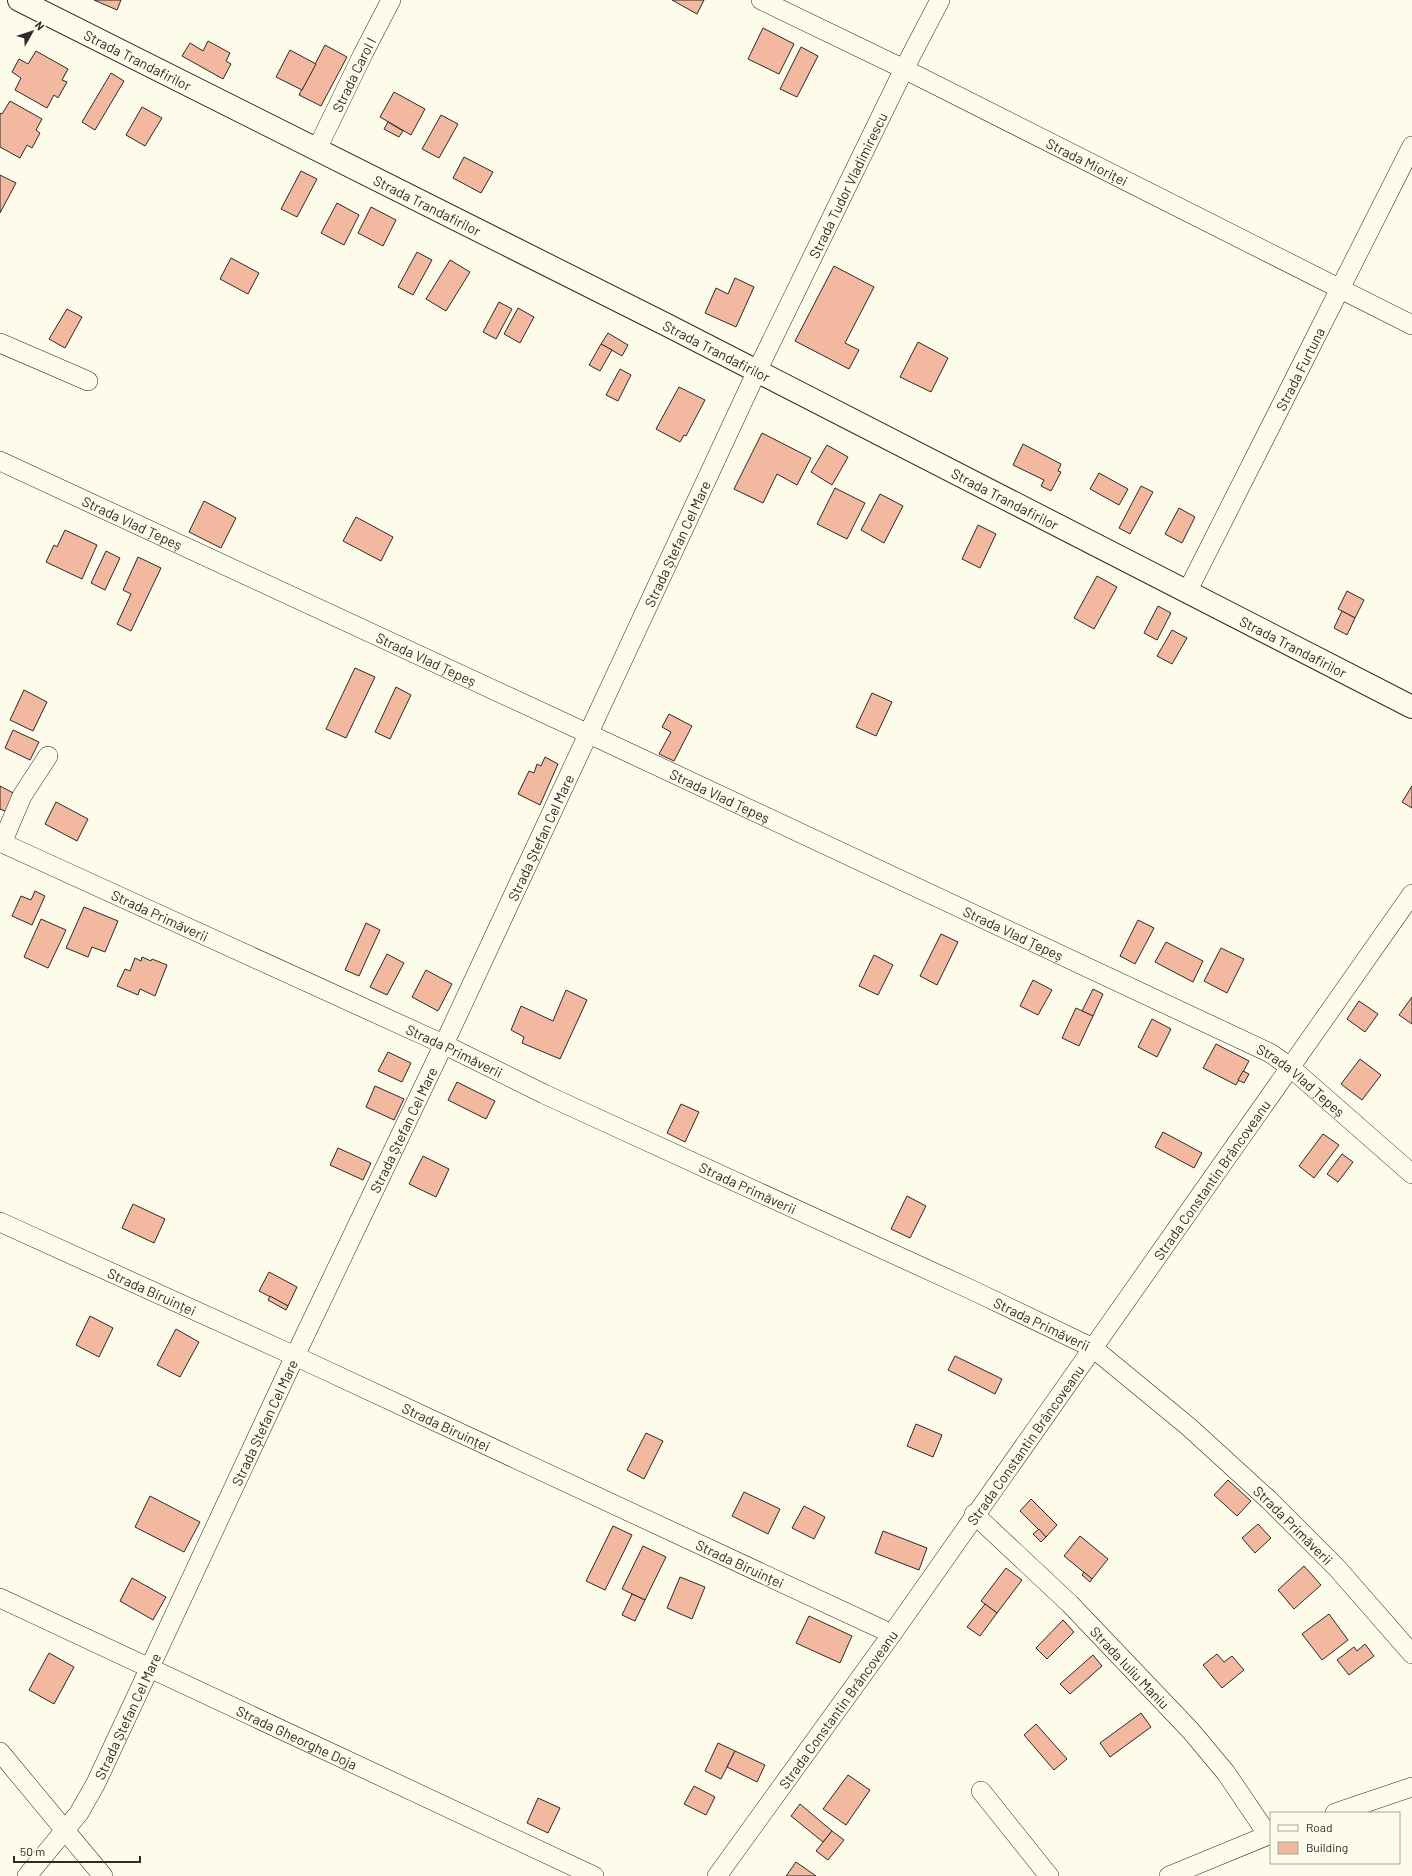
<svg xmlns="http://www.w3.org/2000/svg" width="1412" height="1876" viewBox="0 0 1412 1876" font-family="Barlow,sans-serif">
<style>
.building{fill:#f2b8a0;stroke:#2b2b2b}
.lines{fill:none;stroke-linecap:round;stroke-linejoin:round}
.minor-casing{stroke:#2b2b2b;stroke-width:20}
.major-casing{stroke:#2b2b2b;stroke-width:24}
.minor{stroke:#fdfbea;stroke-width:19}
.major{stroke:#fdfbea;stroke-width:22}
.labels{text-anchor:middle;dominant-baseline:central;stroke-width:3;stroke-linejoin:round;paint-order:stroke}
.street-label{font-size:14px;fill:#2b2b2b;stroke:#fdfbea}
</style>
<rect width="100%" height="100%" fill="#fdfbea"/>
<g class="building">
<polygon points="94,0 121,0 117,10"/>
<polygon points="672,0 704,0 697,14"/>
<polygon points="763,28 794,44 779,74 748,59"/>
<polygon points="208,41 230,53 226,61 231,64 223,79 182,56 190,43 203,51"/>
<polygon points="325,45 347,57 321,106 299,95"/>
<polygon points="801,47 818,56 797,97 780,89"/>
<polygon points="290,50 316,64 302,90 276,77"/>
<polygon points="36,51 68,69 62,80 67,82 58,98 54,95 47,108 15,90 21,78 12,72 19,59 28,64"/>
<polygon points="111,73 124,81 95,130 82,122"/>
<polygon points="394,92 425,109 411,135 380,117"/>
<polygon points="10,101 42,119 36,130 40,133 32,148 27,145 20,158 0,147 0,113 2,114"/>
<polygon points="142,107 162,118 145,146 126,135"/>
<polygon points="441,115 458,124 439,158 422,149"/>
<polygon points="388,122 403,131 399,137 384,129"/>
<polygon points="464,157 493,172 481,193 453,178"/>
<polygon points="301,171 317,179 297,217 281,209"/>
<polygon points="0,175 16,183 0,213"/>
<polygon points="337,203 359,215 344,245 321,233"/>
<polygon points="371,207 396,220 383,246 358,233"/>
<polygon points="417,252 432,260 413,295 398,287"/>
<polygon points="231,258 259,273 248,294 220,279"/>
<polygon points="450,260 470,272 446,311 426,299"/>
<polygon points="834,266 874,287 845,343 859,350 849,369 795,341"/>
<polygon points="735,278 754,287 736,327 705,313 716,288 728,294"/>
<polygon points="499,302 512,309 496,339 483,332"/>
<polygon points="518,308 534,317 520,343 504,334"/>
<polygon points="67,309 82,317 65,348 49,339"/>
<polygon points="608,333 628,345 622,356 601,344"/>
<polygon points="918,342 948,358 931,392 900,377"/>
<polygon points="601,344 612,350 600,371 589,365"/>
<polygon points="620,369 631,375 618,401 606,395"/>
<polygon points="679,387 705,400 686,436 684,435 680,442 656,429"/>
<polygon points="762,433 811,458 797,485 777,474 763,503 734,489"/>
<polygon points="1023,444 1061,464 1058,471 1061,472 1051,491 1041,486 1044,480 1013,465"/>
<polygon points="827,445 848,457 832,485 811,472"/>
<polygon points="1099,473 1128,489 1119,505 1090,489"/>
<polygon points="1141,486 1153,492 1130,534 1119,528"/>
<polygon points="835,488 865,503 847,539 817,524"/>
<polygon points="880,494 903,506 884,543 861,530"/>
<polygon points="204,501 236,518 221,548 189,532"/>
<polygon points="1179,508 1195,517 1182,543 1165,534"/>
<polygon points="356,517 393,537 381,561 343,541"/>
<polygon points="978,525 996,534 980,568 962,559"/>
<polygon points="65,530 97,545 82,579 46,562 54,545 57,547"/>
<polygon points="106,551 120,558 105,590 91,583"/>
<polygon points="138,557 161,568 131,631 117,624 131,594 123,590"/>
<polygon points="1097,576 1117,587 1094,629 1074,618"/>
<polygon points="1347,591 1364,600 1355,618 1338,609"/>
<polygon points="1158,606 1171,613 1157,640 1144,633"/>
<polygon points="1342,611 1355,618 1347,635 1334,628"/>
<polygon points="1172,630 1187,638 1172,664 1157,656"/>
<polygon points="355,668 375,677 346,738 326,729"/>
<polygon points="396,687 411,695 390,739 375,732"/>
<polygon points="24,690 47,702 33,731 10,720"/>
<polygon points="872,693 892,702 876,736 856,727"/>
<polygon points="669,714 692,726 674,761 659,754 671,732 662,727"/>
<polygon points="13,730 39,742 30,760 5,748"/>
<polygon points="545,757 558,764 540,805 518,794 529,771 534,773 537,764 541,766"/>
<polygon points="0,786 15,794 7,812 0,809"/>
<polygon points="1412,786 1412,808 1402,802"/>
<polygon points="56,802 88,819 77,841 45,824"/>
<polygon points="35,891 45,896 32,925 12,916 21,896 31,900"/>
<polygon points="84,907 118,921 105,952 92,947 88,957 66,948"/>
<polygon points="41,919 66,930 48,968 24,957"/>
<polygon points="1138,920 1154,928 1135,964 1120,956"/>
<polygon points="366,923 380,930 359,976 345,970"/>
<polygon points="941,934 958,942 937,985 920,976"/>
<polygon points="1166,942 1203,961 1193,982 1155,962"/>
<polygon points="1221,948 1244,959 1227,993 1204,981"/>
<polygon points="387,954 404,963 387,995 370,987"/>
<polygon points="874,955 893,965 878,995 859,986"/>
<polygon points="142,957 151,961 152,959 167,965 155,996 140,989 138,995 117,986 125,969 130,971 135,958 141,961"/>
<polygon points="426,970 452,984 438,1011 412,997"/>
<polygon points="1033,980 1052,990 1038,1015 1020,1006"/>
<polygon points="1093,989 1103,994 1093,1016 1082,1011"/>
<polygon points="566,990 587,1000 560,1059 522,1043 524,1037 511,1030 521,1006 553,1021"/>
<polygon points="1412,997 1412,1024 1399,1015"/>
<polygon points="1359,1001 1378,1014 1365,1032 1347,1019"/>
<polygon points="1076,1008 1093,1016 1079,1046 1062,1038"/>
<polygon points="1152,1019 1171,1029 1157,1057 1138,1047"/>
<polygon points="1216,1044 1249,1061 1236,1085 1203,1068"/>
<polygon points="388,1052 411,1063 402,1082 378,1071"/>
<polygon points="1360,1059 1381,1075 1362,1100 1341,1084"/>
<polygon points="1243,1071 1249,1074 1244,1083 1238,1080"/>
<polygon points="457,1082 495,1101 486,1119 448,1100"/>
<polygon points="375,1086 404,1099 394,1120 366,1107"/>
<polygon points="681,1104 699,1112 685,1142 667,1133"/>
<polygon points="1163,1132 1202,1153 1194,1168 1155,1147"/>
<polygon points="1323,1134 1339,1145 1314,1178 1299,1166"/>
<polygon points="338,1148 371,1163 363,1180 330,1165"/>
<polygon points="1342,1154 1353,1162 1338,1182 1327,1174"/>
<polygon points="423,1156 449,1169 436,1197 409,1184"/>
<polygon points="907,1196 926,1206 910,1238 891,1229"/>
<polygon points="133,1204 165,1219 154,1243 122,1228"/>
<polygon points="269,1272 297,1287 288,1306 259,1291"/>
<polygon points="270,1296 288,1306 286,1310 268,1300"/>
<polygon points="90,1316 113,1328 99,1357 76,1345"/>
<polygon points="176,1329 199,1342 180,1377 157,1365"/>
<polygon points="955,1356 1002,1379 995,1394 948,1370"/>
<polygon points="916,1424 942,1435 933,1457 907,1446"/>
<polygon points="646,1433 663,1441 644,1479 627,1470"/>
<polygon points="1228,1480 1251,1501 1237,1516 1214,1495"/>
<polygon points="744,1492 780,1509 768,1534 732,1516"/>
<polygon points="150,1496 200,1522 184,1552 135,1527"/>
<polygon points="1031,1499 1057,1525 1046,1537 1020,1511"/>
<polygon points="804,1506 825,1517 814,1539 792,1528"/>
<polygon points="1258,1524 1271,1538 1255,1553 1242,1538"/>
<polygon points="613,1526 632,1535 605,1590 586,1581"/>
<polygon points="1039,1529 1046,1537 1041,1542 1033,1534"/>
<polygon points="883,1531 927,1548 919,1570 875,1553"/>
<polygon points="1080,1536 1108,1559 1092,1579 1064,1556"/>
<polygon points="643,1546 666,1557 645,1600 622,1589"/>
<polygon points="1304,1566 1321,1585 1294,1609 1278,1590"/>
<polygon points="1006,1568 1022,1580 997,1613 981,1601"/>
<polygon points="1084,1572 1092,1579 1090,1582 1082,1575"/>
<polygon points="680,1577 705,1587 692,1619 667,1608"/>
<polygon points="132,1578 166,1597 153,1620 120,1601"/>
<polygon points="632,1594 645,1600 635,1621 622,1615"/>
<polygon points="985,1604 997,1613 980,1636 967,1627"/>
<polygon points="1329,1614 1348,1640 1322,1660 1302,1634"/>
<polygon points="809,1616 852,1636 840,1663 796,1643"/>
<polygon points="1063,1620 1074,1632 1047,1659 1036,1648"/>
<polygon points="1365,1644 1374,1656 1349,1675 1337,1660 1354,1647 1357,1651"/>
<polygon points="49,1653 74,1667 54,1704 29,1690"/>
<polygon points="1217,1654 1224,1662 1232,1656 1244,1670 1222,1688 1203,1665"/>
<polygon points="1093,1655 1102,1666 1070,1694 1060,1684"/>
<polygon points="1141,1713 1151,1727 1110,1757 1100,1743"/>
<polygon points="1036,1724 1067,1759 1054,1770 1024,1735"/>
<polygon points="718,1743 735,1751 721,1779 705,1771"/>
<polygon points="735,1751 765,1765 757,1782 727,1767"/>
<polygon points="848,1775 870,1790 846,1825 823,1809"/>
<polygon points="694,1786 715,1797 706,1815 684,1804"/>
<polygon points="538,1798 560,1808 548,1833 527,1823"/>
<polygon points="800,1804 832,1831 823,1842 791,1816"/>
<polygon points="832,1831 844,1840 828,1860 816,1851"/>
<polygon points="796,1862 816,1876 786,1876"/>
</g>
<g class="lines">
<defs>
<g id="minor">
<path id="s1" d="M761,0L904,69L1412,325"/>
<path id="s2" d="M317,149L363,54L391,0"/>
<polyline points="0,343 88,381"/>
<path id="s3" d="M0,461L604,741L1270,1053L1290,1067L1412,1174"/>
<path id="s4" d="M1187,592L1412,146"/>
<path id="s5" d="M0,842L443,1044L544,1094L972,1290L1093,1348L1189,1427L1269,1500L1337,1568L1412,1654"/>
<polyline points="2,843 22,796 48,756"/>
<path id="s6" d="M0,1222L295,1356L892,1634"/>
<path id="s7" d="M974,1514L1070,1604L1191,1731L1226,1773L1268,1835"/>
<path id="s8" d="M0,1598L594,1876"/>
<polyline points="0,1752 103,1876"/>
<polyline points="981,1791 1049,1876"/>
<polyline points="1335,1813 1412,1787"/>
<path id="s9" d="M27,1876L79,1813L96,1783L295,1356L452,1027L757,371L904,69L940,0"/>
<path id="s10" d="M717,1876L892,1634L1412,894"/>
<polyline points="1169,1876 1271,1834"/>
</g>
<g id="major">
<path id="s11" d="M19,0L665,324L1412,707"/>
</g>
</defs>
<use href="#minor" class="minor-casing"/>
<use href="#major" class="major-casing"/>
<use href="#minor" class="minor"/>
<use href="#major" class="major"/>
</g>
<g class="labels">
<g class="street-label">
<text stroke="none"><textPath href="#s11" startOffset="133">Strada Trandafirilor</textPath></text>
<text stroke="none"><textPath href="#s2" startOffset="83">Strada Carol I</textPath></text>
<text stroke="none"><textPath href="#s1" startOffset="364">Strada Mioriței</textPath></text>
<text stroke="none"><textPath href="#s9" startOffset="1882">Strada Tudor Vladimirescu</textPath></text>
<text stroke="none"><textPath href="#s11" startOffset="457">Strada Trandafirilor</textPath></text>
<text stroke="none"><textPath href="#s11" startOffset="781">Strada Trandafirilor</textPath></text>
<text stroke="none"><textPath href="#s4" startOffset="250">Strada Furtuna</textPath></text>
<text stroke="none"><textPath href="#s11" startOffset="1105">Strada Trandafirilor</textPath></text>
<text stroke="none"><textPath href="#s3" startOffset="146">Strada Vlad Țepeș</textPath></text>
<text stroke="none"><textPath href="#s9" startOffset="1485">Strada Ștefan Cel Mare</textPath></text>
<text stroke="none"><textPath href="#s11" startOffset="1429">Strada Trandafirilor</textPath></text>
<text stroke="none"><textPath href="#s3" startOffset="470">Strada Vlad Țepeș</textPath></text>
<text stroke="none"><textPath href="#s3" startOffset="794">Strada Vlad Țepeș</textPath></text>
<text stroke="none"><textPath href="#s9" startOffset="1161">Strada Ștefan Cel Mare</textPath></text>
<text stroke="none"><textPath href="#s5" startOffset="176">Strada Primăverii</textPath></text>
<text stroke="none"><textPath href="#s3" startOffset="1118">Strada Vlad Țepeș</textPath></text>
<text stroke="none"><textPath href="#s5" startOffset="500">Strada Primăverii</textPath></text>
<text stroke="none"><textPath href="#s3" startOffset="1442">Strada Vlad Țepeș</textPath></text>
<text stroke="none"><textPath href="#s9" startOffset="838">Strada Ștefan Cel Mare</textPath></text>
<text stroke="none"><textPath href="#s10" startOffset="854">Strada Constantin Brâncoveanu</textPath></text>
<text stroke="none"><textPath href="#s5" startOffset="824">Strada Primăverii</textPath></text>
<text stroke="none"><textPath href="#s6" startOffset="167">Strada Biruinței</textPath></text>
<text stroke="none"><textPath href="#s5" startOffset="1148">Strada Primăverii</textPath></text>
<text stroke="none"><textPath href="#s9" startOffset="514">Strada Ștefan Cel Mare</textPath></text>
<text stroke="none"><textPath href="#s6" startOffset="491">Strada Biruinței</textPath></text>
<text stroke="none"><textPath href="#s10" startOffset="530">Strada Constantin Brâncoveanu</textPath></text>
<text stroke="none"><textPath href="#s5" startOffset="1472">Strada Primăverii</textPath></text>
<text stroke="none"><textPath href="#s6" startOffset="815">Strada Biruinței</textPath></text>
<text stroke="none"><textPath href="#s7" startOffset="219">Strada Iuliu Maniu</textPath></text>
<text stroke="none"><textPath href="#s10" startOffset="206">Strada Constantin Brâncoveanu</textPath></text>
<text stroke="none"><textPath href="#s9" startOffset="190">Strada Ștefan Cel Mare</textPath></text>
<text stroke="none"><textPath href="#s8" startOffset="328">Strada Gheorghe Doja</textPath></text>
</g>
</g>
<rect x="1270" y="1812" width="130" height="52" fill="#fdfbea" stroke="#a9a89e"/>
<rect x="1278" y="1825" width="20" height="6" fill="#fdfbea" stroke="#a9a89e"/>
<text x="1306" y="1832" font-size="12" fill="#2b2b2b">Road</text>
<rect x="1278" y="1842" width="20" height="12" fill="#f2b8a0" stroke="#a9a89e"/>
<text x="1306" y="1852" font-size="12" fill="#2b2b2b">Building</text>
<g transform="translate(32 32) rotate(51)" stroke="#fdfbea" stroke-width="3" paint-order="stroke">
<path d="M0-3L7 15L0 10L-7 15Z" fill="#2b2b2b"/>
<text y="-6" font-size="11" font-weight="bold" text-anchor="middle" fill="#2b2b2b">N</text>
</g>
<path d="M14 1856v6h126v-6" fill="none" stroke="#2b2b2b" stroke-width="2"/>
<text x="20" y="1856" font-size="12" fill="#2b2b2b" stroke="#fdfbea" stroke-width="3" paint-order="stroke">50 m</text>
</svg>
